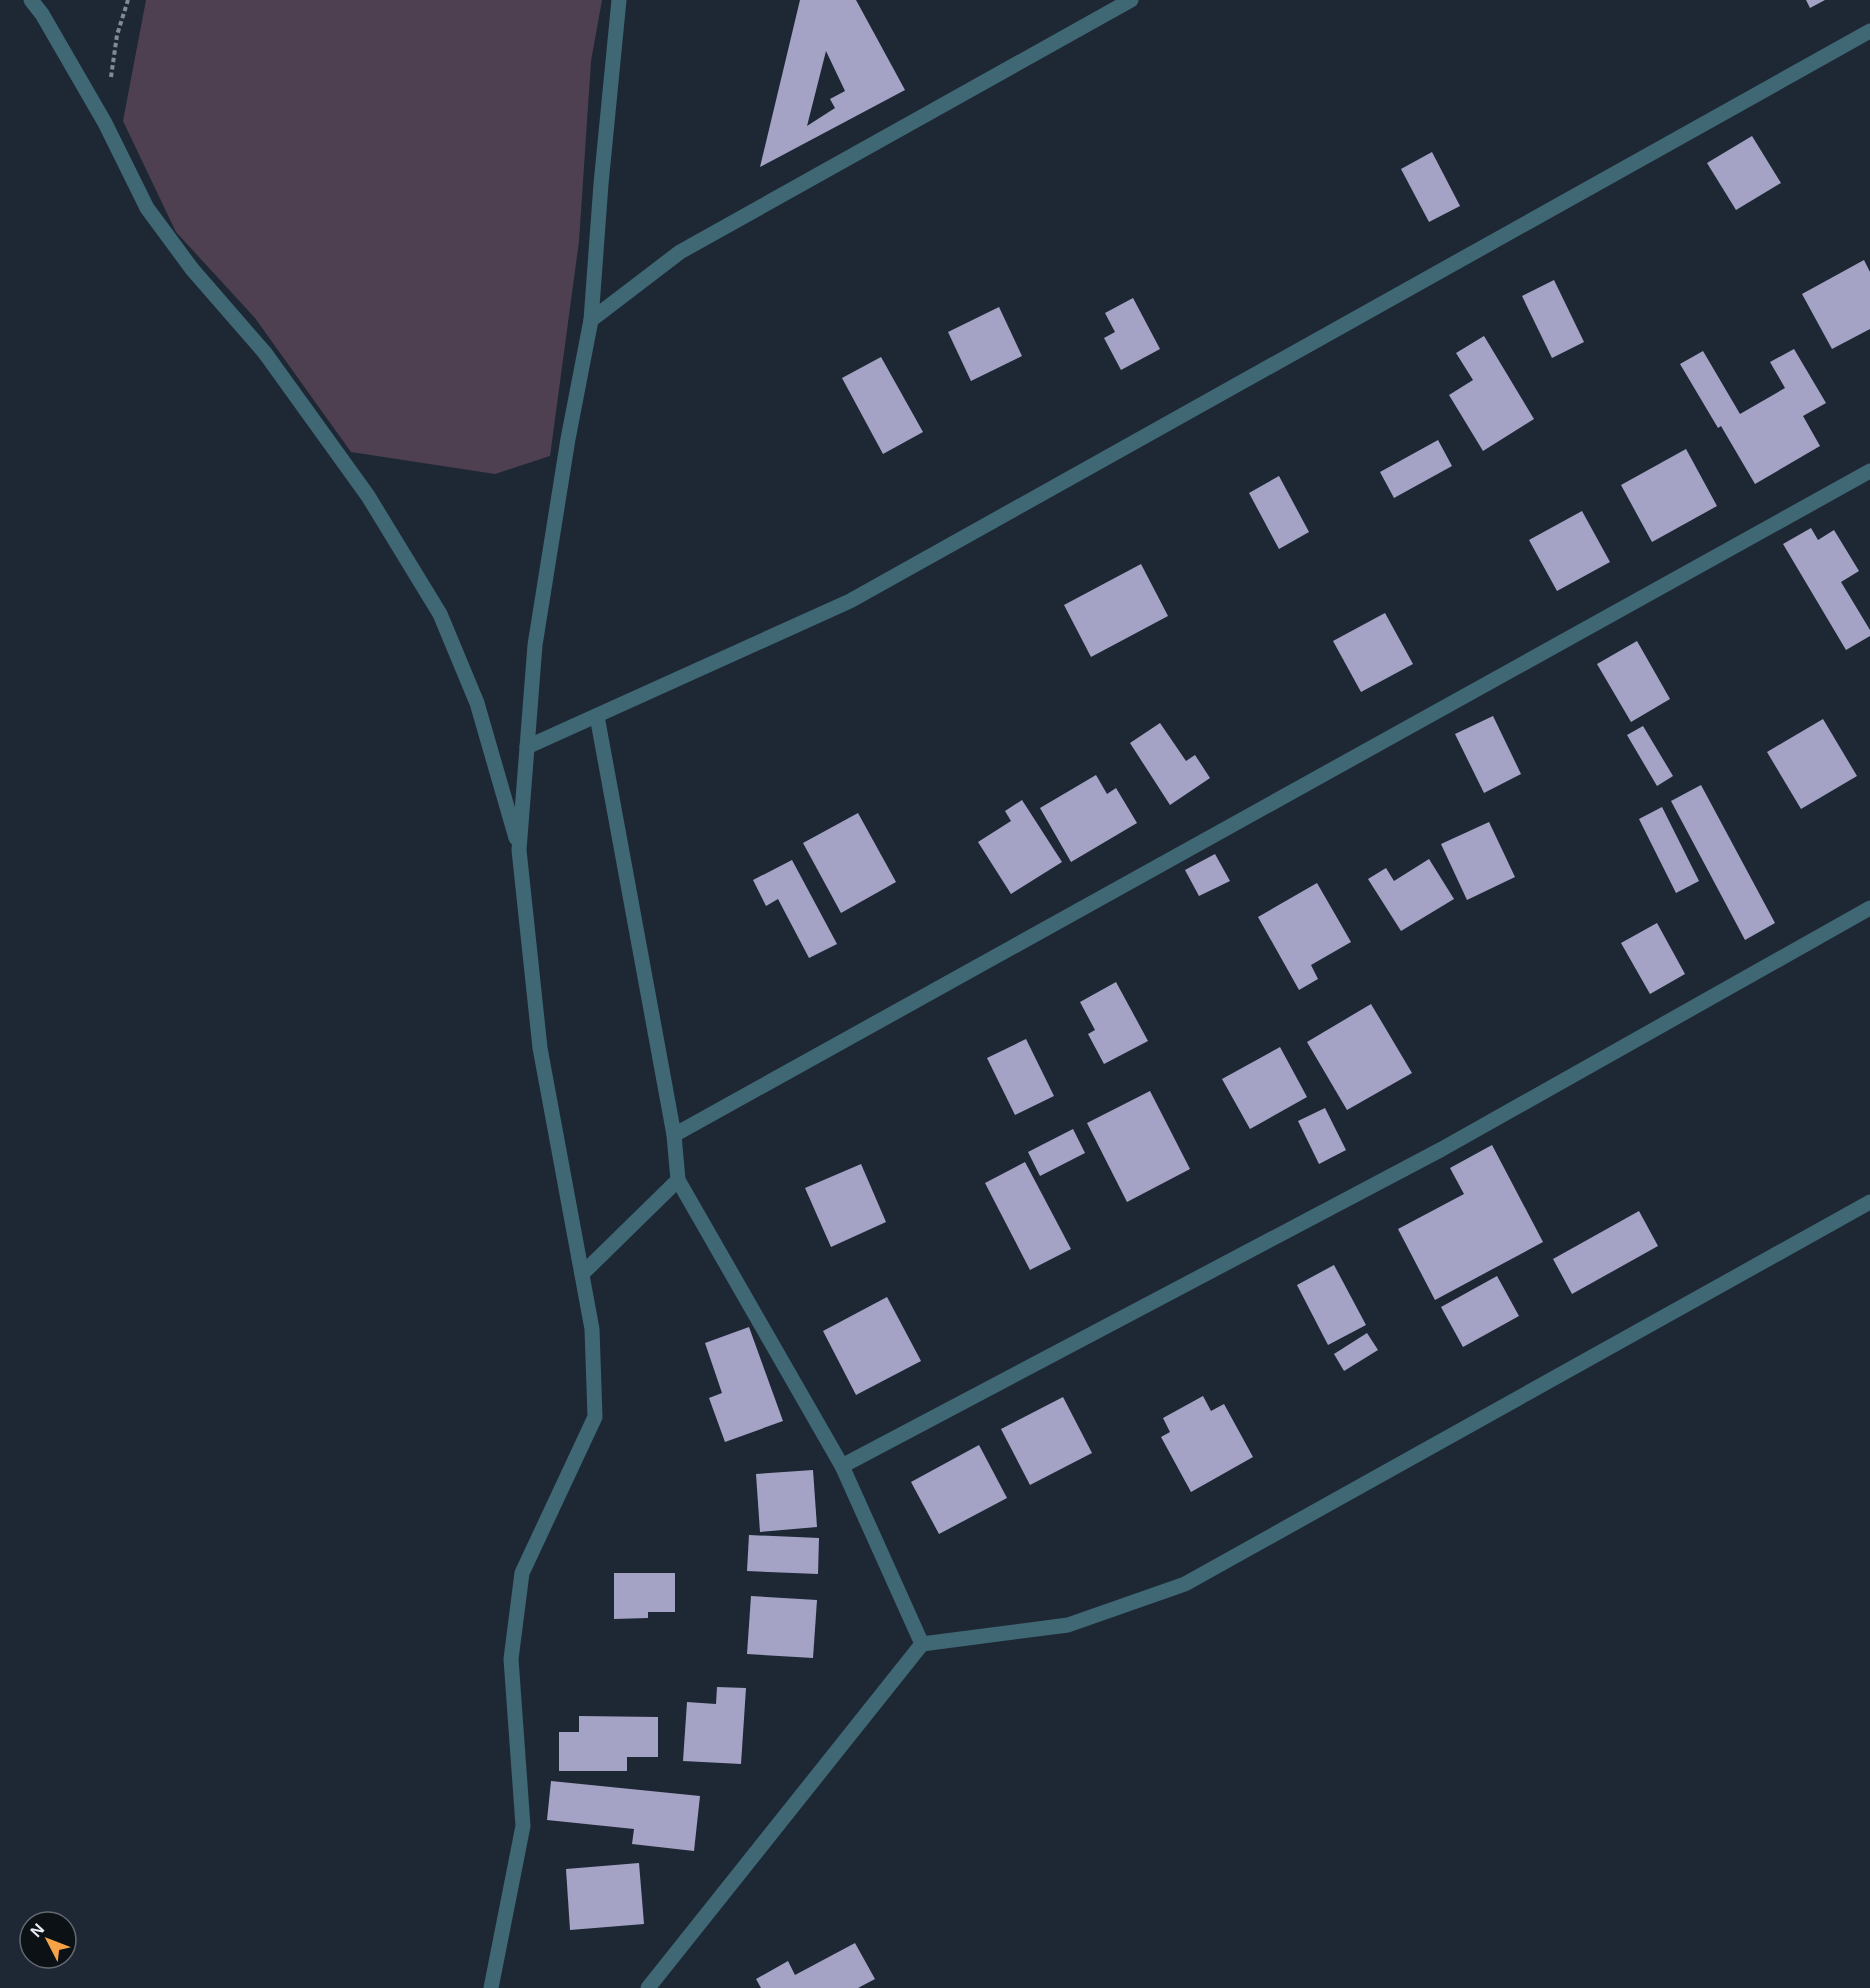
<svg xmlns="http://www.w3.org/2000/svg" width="1870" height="1988" viewBox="0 0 1870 1988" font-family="Helvetica,sans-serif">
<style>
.green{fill:#4e4051}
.building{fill:#a4a3c6;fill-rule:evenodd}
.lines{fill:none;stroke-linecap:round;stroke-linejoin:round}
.path{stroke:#818a95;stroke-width:4;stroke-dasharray:4.5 3;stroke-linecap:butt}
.minor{stroke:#3f6874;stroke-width:15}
</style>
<rect width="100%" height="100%" fill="#1e2835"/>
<polygon class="green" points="146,0 602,0 591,61 579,241 550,456 495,474 351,452 255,318 176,232 123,121"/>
<g class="building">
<path d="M800,0H856L905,90L760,167ZM826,51L845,91L830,99L835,108L807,126Z"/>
<polygon points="1806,0 1825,0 1810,8"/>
<polygon points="1752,136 1781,183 1736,210 1707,163"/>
<polygon points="1432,152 1460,206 1429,222 1401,169"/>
<polygon points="1864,260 1870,272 1870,329 1832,349 1802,294"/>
<polygon points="1554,280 1584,342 1552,358 1522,296"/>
<polygon points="1133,298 1160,349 1121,370 1104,338 1115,332 1105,313"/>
<polygon points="999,307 1022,356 971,381 948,332"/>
<polygon points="1484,336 1534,419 1483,451 1449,395 1473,380 1456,353"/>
<polygon points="1794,349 1826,403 1803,416 1820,446 1755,484 1721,426 1718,428 1680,364 1703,351 1740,414 1785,388 1770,362"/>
<polygon points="881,357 923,432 883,454 842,378"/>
<polygon points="1438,440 1452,466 1394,498 1380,472"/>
<polygon points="1686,449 1717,506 1652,542 1621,485"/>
<polygon points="1279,476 1309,532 1279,549 1249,493"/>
<polygon points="1582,511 1610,562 1557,591 1529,540"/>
<polygon points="1811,528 1818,540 1834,530 1859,571 1841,582 1870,630 1870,636 1846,650 1783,544"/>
<polygon points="1141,564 1168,616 1091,657 1064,605"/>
<polygon points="1385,613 1413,664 1361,692 1333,641"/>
<polygon points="1637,641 1670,699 1631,722 1597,664"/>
<polygon points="1493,716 1521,774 1484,793 1455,734"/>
<polygon points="1823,719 1857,776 1801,809 1767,752"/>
<polygon points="1160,723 1186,761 1195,755 1210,778 1170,805 1130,743"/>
<polygon points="1643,726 1673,776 1657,786 1627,735"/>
<polygon points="1096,775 1107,794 1116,788 1137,823 1071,862 1040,808"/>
<polygon points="1701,785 1775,923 1745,940 1671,801"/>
<polygon points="1022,800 1062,862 1011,894 978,842 1011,821 1005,811"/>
<polygon points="1662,807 1699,881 1676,893 1639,819"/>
<polygon points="858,813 896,882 841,913 803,843"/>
<polygon points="1489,822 1515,877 1467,900 1441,844"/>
<polygon points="1215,854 1230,881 1199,896 1185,870"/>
<polygon points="1429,859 1454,899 1401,931 1368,879 1386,868 1394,881"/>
<polygon points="792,860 837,944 809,958 778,899 766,906 753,880"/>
<polygon points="1317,883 1351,942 1311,965 1318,979 1299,990 1258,917"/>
<polygon points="1657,923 1685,974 1650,994 1621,943"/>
<polygon points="1116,982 1148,1041 1104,1064 1088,1034 1095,1030 1080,1002"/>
<polygon points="1371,1004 1412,1073 1347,1110 1307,1042"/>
<polygon points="1026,1039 1054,1096 1015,1115 987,1058"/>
<polygon points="1280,1047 1307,1097 1250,1129 1222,1079"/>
<polygon points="1150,1091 1190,1169 1127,1202 1087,1123"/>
<polygon points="1325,1108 1346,1150 1319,1164 1298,1121"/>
<polygon points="1073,1129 1085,1153 1040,1176 1028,1152"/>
<polygon points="1492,1145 1543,1242 1435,1300 1398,1229 1464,1194 1450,1168"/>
<polygon points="1025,1162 1071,1249 1030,1270 985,1183"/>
<polygon points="861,1164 886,1222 831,1247 805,1188"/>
<polygon points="1639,1211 1658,1246 1572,1294 1553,1259"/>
<polygon points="1334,1265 1366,1325 1328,1345 1297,1285"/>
<polygon points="1497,1276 1519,1316 1463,1347 1441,1307"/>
<polygon points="887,1297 921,1361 856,1395 823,1331"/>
<polygon points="749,1327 783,1421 725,1442 709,1398 722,1393 705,1343"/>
<polygon points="1367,1333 1378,1350 1344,1371 1334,1354"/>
<polygon points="1203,1396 1211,1411 1224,1404 1253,1457 1191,1492 1161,1437 1170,1432 1163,1418"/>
<polygon points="1063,1397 1092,1453 1030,1485 1001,1429"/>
<polygon points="979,1445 1007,1498 939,1534 911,1482"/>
<polygon points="813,1470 817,1527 760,1532 756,1474"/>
<polygon points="749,1535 819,1538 818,1574 747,1571"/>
<polygon points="614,1573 675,1573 675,1612 648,1612 648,1618 614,1619"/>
<polygon points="751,1596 817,1600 813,1658 747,1654"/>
<polygon points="717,1687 746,1688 741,1764 683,1761 687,1702 716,1704"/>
<polygon points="579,1716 658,1717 658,1757 627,1757 627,1771 559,1771 559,1732 579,1732"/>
<polygon points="551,1781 700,1796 694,1851 632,1844 634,1829 547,1820"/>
<polygon points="639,1863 644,1924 570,1930 566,1869"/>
<polygon points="855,1943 875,1979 858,1988 761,1988 756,1979 788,1961 795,1975"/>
</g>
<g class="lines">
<polyline class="path" points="111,77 117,35 128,0"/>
<g class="minor">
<polyline points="31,0 42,14 105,123 147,208 192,269 265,353 368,496 440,614 477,703 516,838"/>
<polyline points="591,320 680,252 1131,0"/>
<polyline points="597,716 674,1135 1870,471"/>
<polyline points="527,747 850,601 1870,31"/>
<polyline points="582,1274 678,1180 674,1135"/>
<polyline points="842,1466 1442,1149 1870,908"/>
<polyline points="922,1644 1068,1625 1185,1584 1870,1202"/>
<polyline points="491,1988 523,1826 511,1659 522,1573 595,1417 592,1329 540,1048 519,850 535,645 568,439 591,320 601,184 619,0"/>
<polyline points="648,1988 922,1644 842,1466 678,1180"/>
</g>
</g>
<g transform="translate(48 1940) rotate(312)"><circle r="28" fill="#0c1116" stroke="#646970" stroke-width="1.5"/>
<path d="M0-4.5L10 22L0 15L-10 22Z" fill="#f6a247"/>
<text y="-9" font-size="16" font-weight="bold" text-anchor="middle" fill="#e7eef7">N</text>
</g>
</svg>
